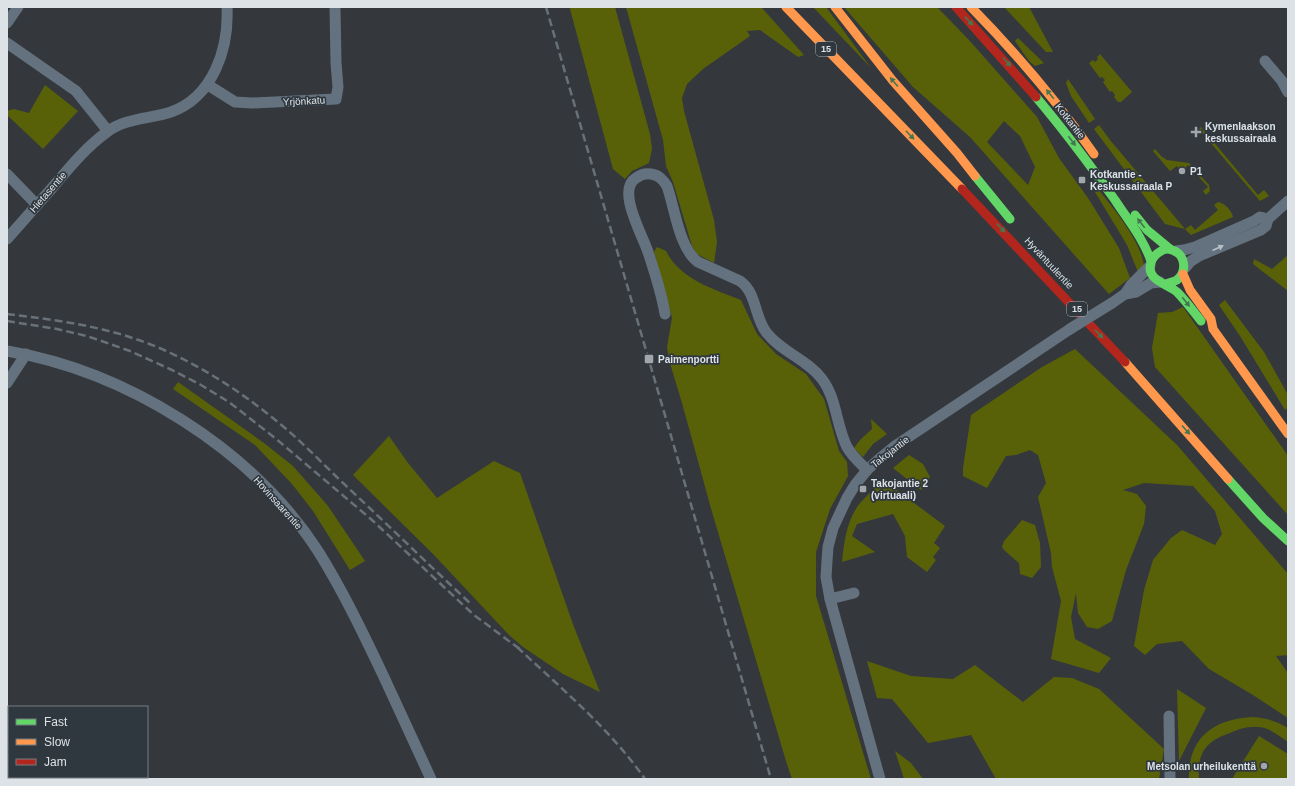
<svg xmlns="http://www.w3.org/2000/svg" width="1295" height="786" viewBox="0 0 1295 786" font-family="Arial,sans-serif">
<style>
.green{fill:#596108;fill-rule:evenodd}
.lines{fill:none;stroke-linecap:round;stroke-linejoin:round}
.street{stroke:#64727f;stroke-width:11}
.fast{stroke:#63d668;stroke-width:9}
.slow{stroke:#ff974d;stroke-width:9}
.jam{stroke:#b3261e;stroke-width:9}
.rail{stroke:#687078;stroke-width:2.5;stroke-dasharray:8 4;stroke-linecap:butt}
.street-bridge{stroke:#64727f;stroke-width:11}
.oneway{fill:#44774f}
.oneway2{fill:#b9c0c8}
.poi-dot{fill:#a2a6ab;stroke:#30383f;stroke-width:1.5}
.labels{text-anchor:middle;dominant-baseline:central;stroke-width:3.5;stroke-linejoin:round;paint-order:stroke}
.shield{fill:#30383f;stroke:#a9afb5;stroke-width:1}
.shield-label{font-size:9px;font-weight:bold;fill:#dde2e7}
.street-label{font-size:10px;fill:#dde2e7;stroke:#30383f}
.poi-label{font-size:10px;font-weight:bold;fill:#dde2e7;stroke:#30383f;text-anchor:start}
</style>
<rect width="100%" height="100%" fill="#34383c"/>
<g class="green">
<polygon points="570,7 615,7 650,134 652,149 649,163 632,171 625,179 613,169 570,9"/>
<polygon points="626,7 761,7 804,55 798,57 760,30 747,31 750,36 703,69 687,84 682,98 684,111 714,220 717,242 714,263 697,254 692,246 673,182 666,166 663,140"/>
<polygon points="813,7 826,7 871,68"/>
<path d="M844,7H937L969,40L1037,117L1059,158L1088,198L1119,248L1130,278L1109,294L970,137L913,87ZM1004,121L1020,136L1035,167L1028,185L987,142Z"/>
<polygon points="996,7 1029,7 1053,52 1046,52 1005,8"/>
<polygon points="1018,38 1044,63 1035,66 1029,61 1015,41"/>
<polygon points="1100,54 1132,92 1121,102 1118,102 1114,97 1115,95 1112,91 1110,92 1103,82 1105,80 1102,77 1100,78 1089,63 1093,60 1095,62 1098,59 1097,57"/>
<polygon points="1068,79 1095,119 1089,123 1071,96 1066,83"/>
<polygon points="45,85 78,111 43,149 7,115 7,111 14,109 29,113"/>
<path d="M1099,125L1110,140L1185,229L1191,225L1195,230L1218,210L1214,205L1218,202C1225,203 1232,211 1233,217L1191,235L1185,229L1165,224L1094,129Z"/>
<polygon points="1201,127 1258,195 1264,190 1269,196 1260,201 1199,129"/>
<polygon points="1155,149 1161,156 1167,160 1189,163 1209,185 1210,191 1206,195 1203,191 1208,187 1188,165 1182,171 1177,166 1170,171 1153,151"/>
<path d="M1098,189C1113,208 1141,241 1144,266L1138,272L1127,245L1095,192Z"/>
<path d="M657,247L666,251C680,279 713,289 741,300L757,334L776,354L806,374L824,399L839,451L847,462L848,476L830,509L816,552V596L871,779H792L786,761L712,512L682,403L669,360L667,347L672,318L654,252Z"/>
<polygon points="1288,255 1288,291 1253,264 1254,259 1272,269"/>
<polygon points="1225,300 1264,352 1288,395 1288,407 1285,410 1240,336 1219,305"/>
<polygon points="1183,307 1286,453 1288,456 1288,515 1155,367 1152,348 1158,313 1172,312"/>
<polygon points="1075,349 1177,445 1288,574 1288,655 1276,656 1288,673 1288,718 1253,695 1209,669 1182,641 1157,644 1145,655 1134,646 1144,590 1153,560 1171,538 1182,530 1215,545 1222,534 1215,511 1193,486 1144,483 1123,490 1137,494 1146,506 1144,524 1126,570 1112,621 1098,629 1087,627 1078,613 1076,593 1071,617 1075,639 1111,658 1099,673 1051,659 1061,601 1052,567 1051,553 1038,497 1046,483 1038,455 1030,450 1016,455 1006,456 987,488 963,476 963,468 971,415 1042,367"/>
<polygon points="178,382 264,443 293,466 328,506 365,561 350,570 313,511 292,484 255,445 173,389"/>
<polygon points="871,419 887,434 873,444 863,457 854,448 860,440 872,429"/>
<polygon points="389,436 408,463 437,498 494,461 520,473 574,627 600,692 563,674 523,647 509,635 433,554 353,475"/>
<polygon points="909,455 923,464 930,477 921,490 893,468"/>
<path d="M883,480L945,526L934,543L940,548L933,557L936,560L927,572L907,557L905,536L893,514L857,524L852,536L875,552L842,562C844,542 847,518 861,502C868,494 876,487 883,480Z"/>
<polygon points="1022,520 1035,525 1040,543 1041,567 1032,578 1020,574 1019,563 1004,550 1002,547 1004,541"/>
<polygon points="867,661 911,676 953,679 975,665 1023,702 1054,677 1072,678 1099,689 1164,749 1159,779 996,779 971,735 928,743 892,699 877,698"/>
<polygon points="1177,689 1206,708 1179,761"/>
<path d="M1253,717C1266,718 1276,721 1288,728V742C1279,736 1269,727 1258,727C1248,726 1239,729 1230,733C1206,741 1197,753 1199,779H1189C1188,737 1214,719 1253,717Z"/>
<polygon points="1259,736 1288,754 1288,779 1232,779"/>
<polygon points="895,751 911,763 923,779 904,779"/>
</g>
<g class="lines">
<g class="street">
<polyline points="7,23 18,7"/>
<polyline points="7,43 76,91 108,131"/>
<polyline points="1265,61 1282,81 1288,92"/>
<polyline points="208,85 235,102 252,103 336,99 338,87 336,63 335,7"/>
<polyline points="7,174 37,205"/>
<path d="M7,239C22,222 37,205 52,188C69,168 86,147 107,132C125,118 150,119 171,112C213,97 229,49 227,7"/>
<polyline points="1176,251 1184,250 1195,247 1254,221 1260,217 1268,219"/>
<polyline points="1185,268 1191,261 1199,256 1261,230 1266,226 1268,219 1288,201"/>
<polyline points="1125,294 1131,285 1150,266"/>
<polyline points="1112,303 1125,294 1136,292 1151,283 1160,282"/>
<path d="M665,314C662,295 654,270 648,252C643,236 616,190 636,178C640,175 646,173 651,174C659,175 663,180 667,186C675,209 679,248 698,262L740,281C757,293 754,316 766,332C781,352 807,359 822,379C837,399 836,425 847,447C852,456 860,463 867,470"/>
<path d="M7,351C126,371 252,449 318,551C343,591 363,633 383,675C399,710 415,744 431,779"/>
<polyline points="7,383 26,354"/>
<polyline points="830,599 854,593"/>
<polyline points="1169,716 1170,779"/>
<polyline points="880,779 830,599 826,577 827,561 828,547 833,528 847,498 855,485 867,470 878,460 895,446 1070,329"/>
</g>
<g class="fast">
<path d="M1036,97C1064,130 1090,165 1115,200C1128,220 1143,238 1151,261"/>
<polyline points="975,176 1010,219"/>
<polyline points="1135,215 1147,230 1170,249"/>
<path d="M1165,284C1169,283 1173,282 1177,280C1187,272 1186,254 1172,250C1168,248 1162,250 1158,253C1155,255 1152,259 1151,263C1145,280 1168,284 1177,292C1186,301 1193,311 1201,321"/>
<polyline points="1228,479 1263,518 1288,541"/>
</g>
<g class="slow">
<polyline points="786,7 962,189"/>
<polyline points="835,7 893,81 957,153 975,176"/>
<path d="M971,7C1016,53 1057,101 1094,154"/>
<polyline points="1183,274 1190,290 1211,319 1213,329 1288,434"/>
<polyline points="1125,362 1228,479"/>
</g>
<g class="jam">
<polyline points="956,7 1036,97"/>
<polyline points="962,189 1125,362"/>
</g>
<g class="rail">
<polyline points="546,7 771,779"/>
<path d="M7,314C58,320 109,327 157,347C204,367 246,395 285,428C305,445 323,464 342,482C386,523 428,564 472,605"/>
<polyline points="7,321 57,329 87,336 130,351 172,370 201,385 229,402 275,438 372,520 474,615 521,650"/>
<path d="M517,647C562,689 610,729 645,779"/>
</g>
<polyline class="street-bridge" points="1070,329 1112,303"/>
</g>
<defs><path id="oneway-solid" d="M-6-.8H1V-3.2L6.5 0L1 3.2V.8H-6Z"/></defs>
<g class="oneway">
<use href="#oneway-solid" transform="translate(969 21) rotate(47)"/>
<use href="#oneway-solid" transform="translate(1007 62) rotate(48)"/>
<use href="#oneway-solid" transform="translate(894 82) rotate(-131)"/>
<use href="#oneway-solid" transform="translate(1050 94) rotate(-129)"/>
<use href="#oneway-solid" transform="translate(910 135) rotate(46)"/>
<use href="#oneway-solid" transform="translate(1072 141) rotate(53)"/>
<use href="#oneway-solid" transform="translate(1141 223) rotate(-128)"/>
<use href="#oneway-solid" transform="translate(1001 228) rotate(47)"/>
<use href="#oneway-solid" transform="translate(1186 302) rotate(51)"/>
<use href="#oneway-solid" transform="translate(1099 334) rotate(47)"/>
<use href="#oneway-solid" transform="translate(1186 430) rotate(48)"/>
</g>
<use class="oneway2" href="#oneway-solid" transform="translate(1218 248) rotate(-24)"/>
<g class="poi-dot">
<path d="M1194 126h4v4h4v4h-4v4h-4v-4h-4v-4h4z"/>
<circle cx="1182" cy="171" r="4"/>
<rect x="1078" y="176" width="8" height="8" rx="2"/>
<rect x="644" y="354" width="10" height="10" rx="2"/>
<rect x="859" y="485" width="8" height="8" rx="2"/>
<circle cx="1264" cy="766" r="4"/>
</g>
<g class="labels">
<g class="shield">
<rect x="816" y="42" width="20" height="14" rx="3"/>
<rect x="1067" y="302" width="20" height="14" rx="3"/>
</g>
<g class="shield-label">
<text x="826" y="49">15</text>
<text x="1077" y="309">15</text>
</g>
<g class="street-label">
<text transform="translate(304 101) rotate(-3)">Yrjönkatu</text>
<text transform="translate(1070 121) rotate(52)">Kotkantie</text>
<text transform="translate(48 192) rotate(-49)">Hietasentie</text>
<text transform="translate(1049 263) rotate(47)">Hyväntuulentie</text>
<text transform="translate(890 452) rotate(-38)">Takojantie</text>
<text transform="translate(278 503) rotate(48)">Hovinsaarentie</text>
</g>
<g class="poi-label">
<text x="1205" y="126">Kymenlaakson<tspan x="1205" dy="12">keskussairaala</tspan></text>
<text x="1190" y="171">P1</text>
<text x="1090" y="174">Kotkantie -<tspan x="1090" dy="12">Keskussairaala P</tspan></text>
<text x="658" y="359">Paimenportti</text>
<text x="871" y="483">Takojantie 2<tspan x="871" dy="12">(virtuaali)</tspan></text>
<text x="1256" y="766" text-anchor="end">Metsolan urheilukenttä</text>
</g>
</g>
<rect width="1295" height="786" fill="none" stroke="#dde2e7" stroke-width="16"/>
<rect x="8" y="706" width="140" height="72" fill="#30383f" stroke="#757c82"/>
<rect x="16" y="719" width="20" height="6" fill="#63d668" stroke="#757c82"/>
<text x="44" y="726" font-size="12" fill="#dde2e7">Fast</text>
<rect x="16" y="739" width="20" height="6" fill="#ff974d" stroke="#757c82"/>
<text x="44" y="746" font-size="12" fill="#dde2e7">Slow</text>
<rect x="16" y="759" width="20" height="6" fill="#b3261e" stroke="#757c82"/>
<text x="44" y="766" font-size="12" fill="#dde2e7">Jam</text>
</svg>
